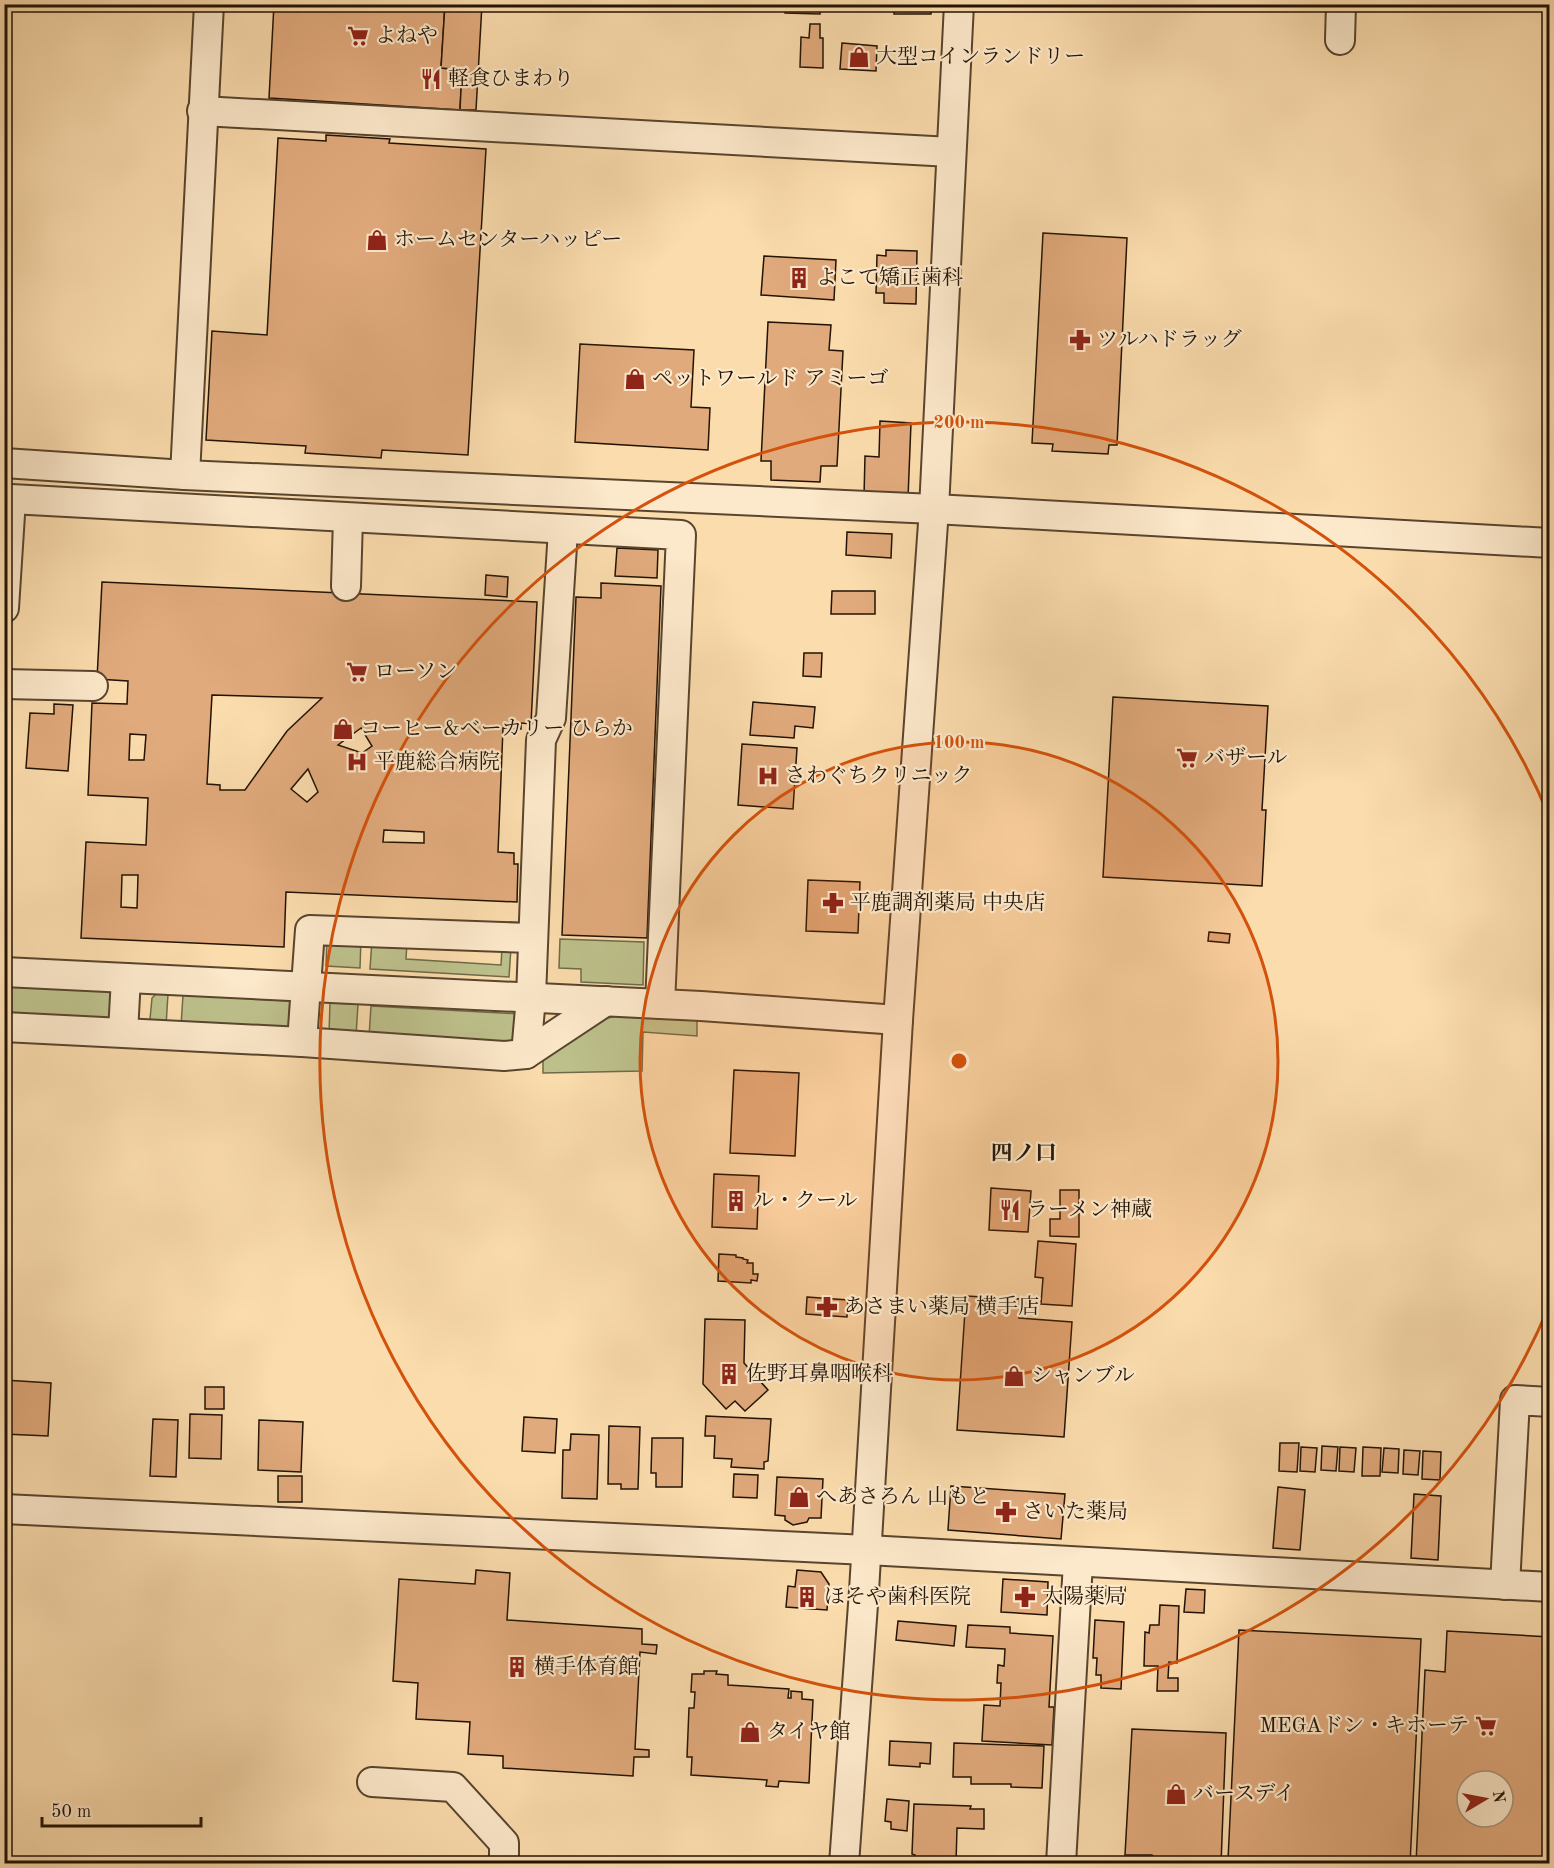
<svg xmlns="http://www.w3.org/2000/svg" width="1554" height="1868" viewBox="0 0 1554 1868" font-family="'Old Standard TT','Noto Serif JP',serif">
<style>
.grass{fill:#bdc08b;stroke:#706a48;stroke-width:1.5}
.building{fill:#e1aa7c;stroke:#221304;stroke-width:1.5;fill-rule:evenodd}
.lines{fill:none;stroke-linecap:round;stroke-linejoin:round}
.minor-casing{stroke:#58452e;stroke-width:32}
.minor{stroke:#fce8ca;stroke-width:28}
.ring{fill:none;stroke:#d4520b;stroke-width:3}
.labels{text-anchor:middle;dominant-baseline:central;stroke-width:4.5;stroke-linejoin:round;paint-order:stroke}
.poi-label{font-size:21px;fill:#221304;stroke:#fce8ca;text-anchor:start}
.neighbourhood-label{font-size:22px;font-weight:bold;fill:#221304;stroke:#fce8ca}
.centre{fill:#d4520b;stroke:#fce8ca;stroke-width:3}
.ring-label{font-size:18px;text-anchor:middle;font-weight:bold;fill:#d4520b;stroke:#fce8ca;stroke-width:4.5;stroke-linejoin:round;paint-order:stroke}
</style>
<rect width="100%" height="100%" fill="#fbdcad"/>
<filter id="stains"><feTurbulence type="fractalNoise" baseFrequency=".00333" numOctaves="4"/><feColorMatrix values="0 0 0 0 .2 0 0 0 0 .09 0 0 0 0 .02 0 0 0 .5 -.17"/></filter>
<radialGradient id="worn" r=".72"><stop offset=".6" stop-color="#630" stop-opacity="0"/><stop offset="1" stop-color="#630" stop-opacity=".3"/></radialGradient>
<g class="grass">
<polygon points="327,937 361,939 360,968 326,966"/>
<polygon points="560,939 644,942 643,985 581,982 581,969 559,968"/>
<polygon points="372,940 407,942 406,959 501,965 502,948 511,948 509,977 370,969"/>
<polygon points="13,984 108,990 113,997 112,1015 109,1018 5,1016 4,987"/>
<polygon points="157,993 168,994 166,1026 151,1021 150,1019 152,998"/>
<polygon points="183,995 290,1001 288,1033 181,1026"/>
<polygon points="330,1003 358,1004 356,1036 329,1034"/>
<polygon points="371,1006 520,1014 517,1037 507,1044 369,1037"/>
<polygon points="617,1016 697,1020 697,1036 643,1032 642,1071 543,1073 543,1049 603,1019"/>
</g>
<g class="building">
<polygon points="274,4 445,4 441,68 462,70 460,110 269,98"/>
<polygon points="445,4 482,4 476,110 460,110 462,70 441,68"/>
<polygon points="785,4 821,4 820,14 785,13"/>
<polygon points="895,4 931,4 931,14 894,14"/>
<polygon points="810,24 820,24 820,38 823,38 823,68 800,67 801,37 809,38"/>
<polygon points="842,43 877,46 876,71 840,69"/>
<polygon points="326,135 390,139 389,143 486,149 468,455 382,450 381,458 305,453 306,446 206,440 212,331 267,335 278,138 326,141"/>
<polygon points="1043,233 1127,238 1117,445 1109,445 1108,454 1052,451 1053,444 1032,443"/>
<polygon points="886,250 917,251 916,304 884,303 884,293 876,293 877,255 886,256"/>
<polygon points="764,256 836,260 834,300 761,295"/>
<polygon points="768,322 831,325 829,350 843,351 837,466 821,466 820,482 771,480 771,461 761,461"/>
<polygon points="580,344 694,350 691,407 710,408 708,450 575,442"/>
<polygon points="880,421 911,423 908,498 864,496 865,456 879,457"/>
<polygon points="847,532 892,534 891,558 846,555"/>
<polygon points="617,548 658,550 657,578 615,576"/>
<polygon points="486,575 508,577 507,597 485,595"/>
<path d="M102,582L537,602L531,724L521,723V729L503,728L498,852L514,853V864H518L517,902L286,892L284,947L81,938L86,842L146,845L148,798L88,795L92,703L127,704L128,681L97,679ZM212,695L322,698L287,731L245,790H220V785L207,784ZM361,728L372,746L362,753L338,745ZM130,734L146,735L144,760H129ZM308,769L318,792L307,802L291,789ZM384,830L424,832V843L383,842ZM122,875H138L137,908L121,907Z"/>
<polygon points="601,583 661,586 647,938 562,935 576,597 601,598"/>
<polygon points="832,591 875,591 875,614 831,614"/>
<polygon points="804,653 822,653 821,677 803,676"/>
<polygon points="1113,697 1268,706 1262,810 1266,810 1262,886 1103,877"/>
<polygon points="753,702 815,707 813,728 795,726 794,738 750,735"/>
<polygon points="54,704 73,705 68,771 26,768 30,713 54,714"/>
<polygon points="742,744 797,748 793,809 738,805"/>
<polygon points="808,880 860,882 858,933 806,931"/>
<polygon points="1209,932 1230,934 1229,943 1208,941"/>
<polygon points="734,1070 799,1073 795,1156 730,1153"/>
<polygon points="714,1174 759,1176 757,1229 712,1227"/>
<polygon points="991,1188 1031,1191 1028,1232 989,1230"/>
<polygon points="1060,1190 1079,1190 1079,1237 1050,1236 1050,1219 1060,1219"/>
<polygon points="1038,1241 1076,1244 1072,1306 1041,1304 1043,1278 1035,1277"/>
<polygon points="719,1254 736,1255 736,1257 743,1258 743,1259 748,1260 747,1263 753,1263 753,1274 758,1274 757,1281 751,1280 751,1283 718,1281"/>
<polygon points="966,1296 1020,1299 1019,1318 1072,1322 1064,1437 957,1430"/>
<polygon points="807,1297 848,1300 847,1317 806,1314"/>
<polygon points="705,1319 745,1320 744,1363 768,1390 745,1411 735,1401 726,1409 703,1384"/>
<polygon points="4,1380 51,1383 48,1436 4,1434"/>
<rect x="205" y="1387" width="19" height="22"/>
<polygon points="190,1414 222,1415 221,1459 189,1458"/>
<polygon points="706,1416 771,1419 768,1461 764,1462 764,1469 731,1467 732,1459 714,1458 715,1436 705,1436"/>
<polygon points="524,1417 557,1419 555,1453 522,1451"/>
<polygon points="153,1419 178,1420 176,1477 150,1476"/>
<polygon points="259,1420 303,1422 301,1472 258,1470"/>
<polygon points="609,1426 640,1427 638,1489 621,1489 621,1484 608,1484"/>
<polygon points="571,1434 599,1435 597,1499 562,1498 563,1450 570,1450"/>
<polygon points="652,1438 683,1438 682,1487 656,1487 656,1473 651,1473"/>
<polygon points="1280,1443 1299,1443 1297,1472 1279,1471"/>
<polygon points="1322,1446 1338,1447 1336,1471 1321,1470"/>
<polygon points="1301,1447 1317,1448 1315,1472 1300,1471"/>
<polygon points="1340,1447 1356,1448 1354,1472 1339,1471"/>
<polygon points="1363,1447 1381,1448 1380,1476 1362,1476"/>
<polygon points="1384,1448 1399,1449 1398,1473 1382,1472"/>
<polygon points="1404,1450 1420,1451 1418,1475 1403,1474"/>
<polygon points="1423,1451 1441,1452 1440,1480 1422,1479"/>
<polygon points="734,1474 758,1475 757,1498 733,1497"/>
<rect x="278" y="1476" width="24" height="26"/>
<polygon points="777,1477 823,1479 821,1518 809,1518 807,1522 793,1525 785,1520 785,1516 775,1515"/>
<polygon points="951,1486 1065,1494 1061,1539 948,1530"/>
<polygon points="1278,1487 1305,1490 1300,1550 1273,1548"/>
<polygon points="1414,1494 1441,1496 1438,1560 1411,1558"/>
<polygon points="476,1570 510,1573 507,1620 642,1629 642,1644 657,1645 656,1654 640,1652 635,1749 649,1750 649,1757 634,1757 633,1776 503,1768 503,1756 468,1754 470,1722 416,1719 418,1683 393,1681 399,1579 475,1584"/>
<polygon points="797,1570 821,1572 829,1584 827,1610 786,1607 788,1586 795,1587"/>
<polygon points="1003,1579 1048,1582 1047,1615 1001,1612"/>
<polygon points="1106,1586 1125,1587 1125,1600 1106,1599"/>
<polygon points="1186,1589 1205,1590 1204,1613 1184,1612"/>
<polygon points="1160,1605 1179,1606 1177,1663 1169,1662 1168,1678 1178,1678 1178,1691 1157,1691 1158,1666 1144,1666 1145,1632 1149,1633 1150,1625 1159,1625"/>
<polygon points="1095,1620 1124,1622 1121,1689 1101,1688 1101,1675 1096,1675 1097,1658 1093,1658"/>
<polygon points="898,1621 956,1626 954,1646 896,1640"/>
<polygon points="968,1625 1010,1627 1010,1633 1053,1636 1049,1707 1054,1707 1052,1745 982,1741 984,1705 1000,1706 1001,1683 997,1683 998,1665 1004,1666 1005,1649 966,1647"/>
<polygon points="1239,1630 1421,1639 1410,1864 1298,1864 1228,1860"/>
<path d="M1447,1631L1550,1637V1864H1416L1425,1670L1445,1672ZM1467,1781H1503V1817H1467Z"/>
<polygon points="704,1671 717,1671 716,1674 728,1675 728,1685 789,1689 788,1698 791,1698 791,1691 802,1692 802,1699 813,1700 809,1783 779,1781 778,1787 766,1786 767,1780 691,1775 692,1757 687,1757 689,1708 694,1708 695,1692 691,1692 692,1674 704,1674"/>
<polygon points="1132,1729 1226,1733 1221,1864 1158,1864 1152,1855 1125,1855"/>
<polygon points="890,1741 931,1743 930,1764 920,1763 920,1767 889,1765"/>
<polygon points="954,1743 1044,1746 1042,1788 1011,1787 1011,1784 971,1784 971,1777 953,1777"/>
<polygon points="887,1799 909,1801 907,1831 891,1829 891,1822 885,1821"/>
<polygon points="914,1804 971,1806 970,1809 984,1809 984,1829 957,1828 956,1864 915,1864 915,1855 912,1854"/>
</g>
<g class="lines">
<defs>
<g id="minor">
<polyline points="1340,40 1341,4"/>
<polyline points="202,111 951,152"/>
<polyline points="4,463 185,475 934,509 1550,543"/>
<polyline points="185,475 209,4"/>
<polyline points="346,586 348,518"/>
<polyline points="4,608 11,499 681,535 660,1004"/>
<polyline points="4,684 93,686"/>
<polyline points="4,972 701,1006 898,1020"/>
<polyline points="4,1027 302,1042 504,1056 526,1054 606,1001"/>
<polyline points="123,1032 126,978"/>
<polyline points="302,1042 310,930 532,938"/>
<polyline points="526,1054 531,997 541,740 551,718 563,530"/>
<polyline points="4,1509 867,1550 1550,1587"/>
<polyline points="1505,1585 1515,1400 1550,1402"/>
<polyline points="372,1782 453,1787 504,1843 504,1864"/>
<polyline points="844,1864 864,1591 898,1020 934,509 959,4"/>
<polyline points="1061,1864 1078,1562"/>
</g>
</defs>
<use href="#minor" class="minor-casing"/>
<use href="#minor" class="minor"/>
</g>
<circle cx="959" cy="1061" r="319" fill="#d4520b" fill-opacity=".12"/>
<g class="ring">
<circle cx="959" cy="1061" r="319"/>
<path d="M1549 1306A639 639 0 1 1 1549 816"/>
</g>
<defs>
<symbol id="supermarket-bare" viewBox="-9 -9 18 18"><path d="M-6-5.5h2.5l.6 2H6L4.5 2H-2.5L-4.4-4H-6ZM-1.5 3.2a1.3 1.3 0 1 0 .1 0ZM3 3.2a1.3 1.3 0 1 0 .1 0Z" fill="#8f2418" stroke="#fce8ca" stroke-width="2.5" paint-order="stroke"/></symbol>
<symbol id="shop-bare" viewBox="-9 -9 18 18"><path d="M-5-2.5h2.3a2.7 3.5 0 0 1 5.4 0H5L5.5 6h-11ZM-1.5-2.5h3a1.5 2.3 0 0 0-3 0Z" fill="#8f2418" stroke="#fce8ca" stroke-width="2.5" paint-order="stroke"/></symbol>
<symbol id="restaurant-bare" viewBox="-9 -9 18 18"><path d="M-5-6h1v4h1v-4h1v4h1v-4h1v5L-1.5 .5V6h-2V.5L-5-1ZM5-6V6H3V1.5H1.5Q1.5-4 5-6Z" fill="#8f2418" stroke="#fce8ca" stroke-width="2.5" paint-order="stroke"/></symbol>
<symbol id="building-bare" viewBox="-9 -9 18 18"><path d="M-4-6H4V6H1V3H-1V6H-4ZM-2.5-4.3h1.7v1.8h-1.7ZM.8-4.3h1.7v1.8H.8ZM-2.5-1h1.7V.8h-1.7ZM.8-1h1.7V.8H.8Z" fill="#8f2418" stroke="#fce8ca" stroke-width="2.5" paint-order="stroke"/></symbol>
<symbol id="pharmacy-bare" viewBox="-9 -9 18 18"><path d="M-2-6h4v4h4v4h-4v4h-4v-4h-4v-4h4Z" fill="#8f2418" stroke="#fce8ca" stroke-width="2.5" paint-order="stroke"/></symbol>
<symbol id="hospital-bare" viewBox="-9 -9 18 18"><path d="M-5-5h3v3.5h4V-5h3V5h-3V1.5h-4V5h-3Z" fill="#8f2418" stroke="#fce8ca" stroke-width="2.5" paint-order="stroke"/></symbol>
</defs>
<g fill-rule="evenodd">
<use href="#supermarket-bare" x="343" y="21" width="30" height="30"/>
<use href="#shop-bare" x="844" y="42" width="30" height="30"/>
<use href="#restaurant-bare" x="416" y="64" width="30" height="30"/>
<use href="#shop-bare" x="362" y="225" width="30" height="30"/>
<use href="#building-bare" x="784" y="263" width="30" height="30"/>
<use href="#pharmacy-bare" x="1065" y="325" width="30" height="30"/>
<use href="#shop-bare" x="620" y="364" width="30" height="30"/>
<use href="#supermarket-bare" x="342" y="657" width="30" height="30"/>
<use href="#shop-bare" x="328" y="714" width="30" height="30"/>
<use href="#supermarket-bare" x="1172" y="743" width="30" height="30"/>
<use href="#hospital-bare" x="342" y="747" width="30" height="30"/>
<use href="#hospital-bare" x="753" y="761" width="30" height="30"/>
<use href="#pharmacy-bare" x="818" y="888" width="30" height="30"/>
<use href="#building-bare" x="721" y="1186" width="30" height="30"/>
<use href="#restaurant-bare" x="995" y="1195" width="30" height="30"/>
<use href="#pharmacy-bare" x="812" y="1292" width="30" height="30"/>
<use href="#building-bare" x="714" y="1359" width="30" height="30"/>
<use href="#shop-bare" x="999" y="1361" width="30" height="30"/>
<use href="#shop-bare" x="784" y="1482" width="30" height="30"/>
<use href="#pharmacy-bare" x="991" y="1497" width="30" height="30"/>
<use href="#building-bare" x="792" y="1582" width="30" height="30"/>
<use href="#pharmacy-bare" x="1010" y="1582" width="30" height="30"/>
<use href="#building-bare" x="502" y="1652" width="30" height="30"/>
<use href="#supermarket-bare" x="1471" y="1711" width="30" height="30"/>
<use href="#shop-bare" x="735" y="1717" width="30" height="30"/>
<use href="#shop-bare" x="1161" y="1779" width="30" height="30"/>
</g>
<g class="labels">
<g class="poi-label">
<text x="375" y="36">よねや</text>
<text x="876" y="57">大型コインランドリー</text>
<text x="448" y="79">軽食ひまわり</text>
<text x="394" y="240">ホームセンターハッピー</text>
<text x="816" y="278">よこて矯正歯科</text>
<text x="1097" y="340">ツルハドラッグ</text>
<text x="652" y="379">ペットワールド アミーゴ</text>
<text x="374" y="672">ローソン</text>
<text x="360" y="729">コーヒー&amp;ベーカリー ひらか</text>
<text x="1204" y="758">バザール</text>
<text x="374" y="762">平鹿総合病院</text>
<text x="785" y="776">さわぐちクリニック</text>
<text x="850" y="903">平鹿調剤薬局 中央店</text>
<text x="753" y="1201">ル・クール</text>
<text x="1027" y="1210">ラーメン神蔵</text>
<text x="844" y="1307">あさまい薬局 横手店</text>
<text x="746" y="1374">佐野耳鼻咽喉科</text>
<text x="1031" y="1376">シャンブル</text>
<text x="816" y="1497">へあさろん 山もと</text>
<text x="1023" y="1512">さいた薬局</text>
<text x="824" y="1597">ほそや歯科医院</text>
<text x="1042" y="1597">太陽薬局</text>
<text x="534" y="1667">横手体育館</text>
<text x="1469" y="1726" text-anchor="end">MEGAドン・キホーテ</text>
<text x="767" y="1732">タイヤ館</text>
<text x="1193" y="1794">バースデイ</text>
</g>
<g class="neighbourhood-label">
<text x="1024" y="1154">四ノ口</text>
</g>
</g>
<circle cx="959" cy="1061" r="9" class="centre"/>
<g class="ring-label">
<text x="959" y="428">200 m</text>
<text x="959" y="748">100 m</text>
</g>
<rect width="1554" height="1868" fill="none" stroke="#fbdcad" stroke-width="24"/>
<rect x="6" y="6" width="1542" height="1856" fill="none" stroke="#221304" stroke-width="3"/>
<rect x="12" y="12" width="1530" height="1844" fill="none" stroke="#221304" stroke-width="1.5"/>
<g transform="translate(1485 1799) rotate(80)"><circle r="28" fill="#fce8ca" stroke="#a5937b" stroke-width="1.5"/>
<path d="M0-4.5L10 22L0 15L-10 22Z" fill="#8f2418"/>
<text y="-9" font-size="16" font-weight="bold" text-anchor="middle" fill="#221304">N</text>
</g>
<path d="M42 1817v9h159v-9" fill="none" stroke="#221304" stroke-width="3"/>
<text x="51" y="1817" font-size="18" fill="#221304" stroke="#fce8ca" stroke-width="4.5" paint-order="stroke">50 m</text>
<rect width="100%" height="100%" filter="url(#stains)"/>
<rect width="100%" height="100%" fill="url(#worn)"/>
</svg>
